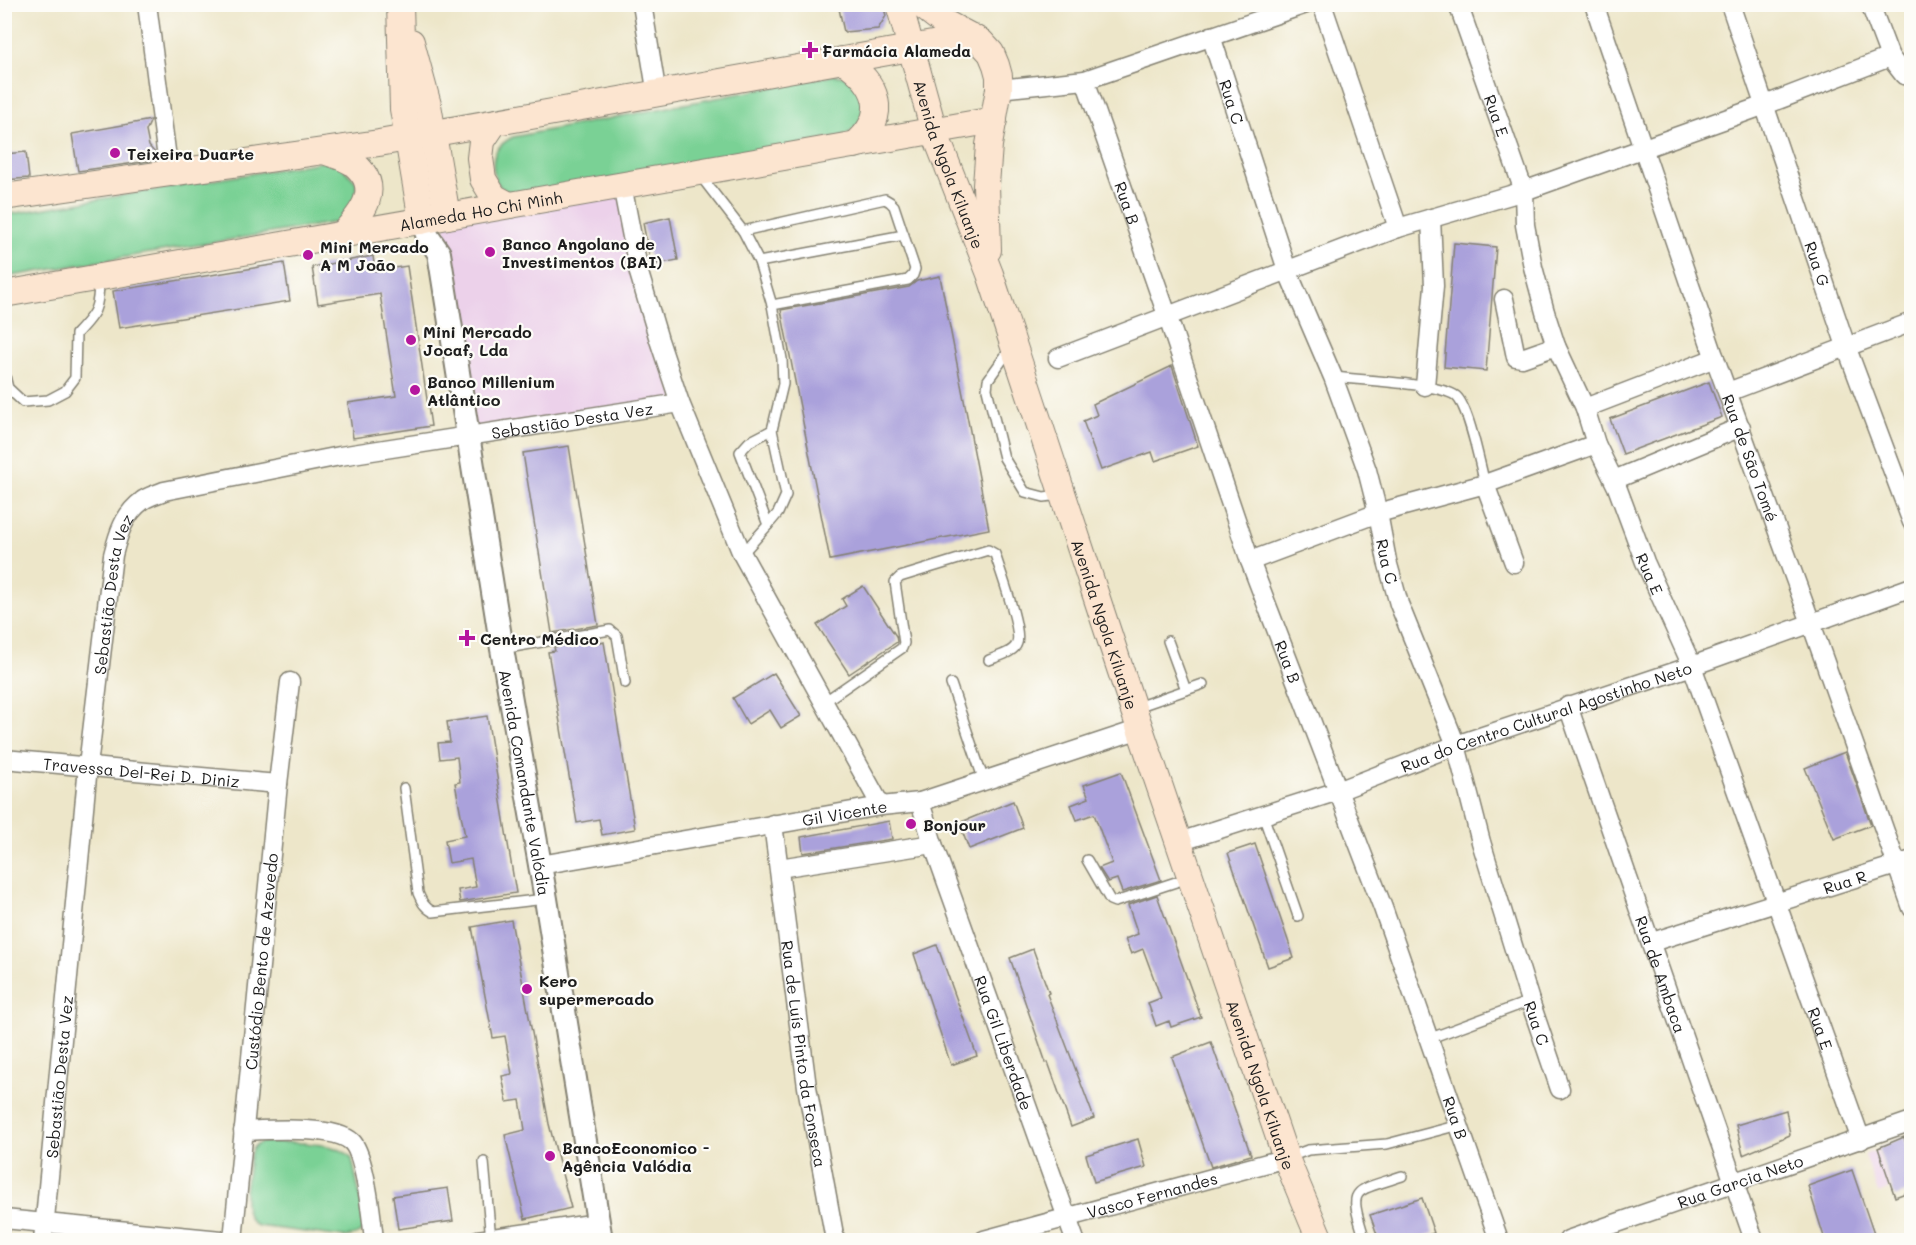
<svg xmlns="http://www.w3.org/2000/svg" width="1916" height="1245" viewBox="0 0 1916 1245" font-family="Mali,sans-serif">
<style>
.built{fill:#ecd1ea}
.park{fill:#7ad195;stroke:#4b7658;stroke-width:1.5}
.building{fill:#aaa1db}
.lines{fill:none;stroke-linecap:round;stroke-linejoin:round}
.service-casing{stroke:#848172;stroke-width:12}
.minor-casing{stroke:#848172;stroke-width:21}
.tertiary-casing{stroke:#848172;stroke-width:26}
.secondary-casing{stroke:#848172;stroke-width:28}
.service{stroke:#fff;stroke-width:9}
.minor{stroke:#fff;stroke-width:18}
.tertiary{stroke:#fff;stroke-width:22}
.secondary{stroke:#fce5d0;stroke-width:26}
.poi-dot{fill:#b5179e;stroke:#fdfcf7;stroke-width:2}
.labels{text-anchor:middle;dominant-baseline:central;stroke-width:4.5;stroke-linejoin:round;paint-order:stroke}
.poi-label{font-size:16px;font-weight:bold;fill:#1c1c1c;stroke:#fdfcf7;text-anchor:start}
.street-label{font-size:16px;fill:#1c1c1c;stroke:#fdfcf7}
</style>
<rect width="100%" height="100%" fill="#fdfcf7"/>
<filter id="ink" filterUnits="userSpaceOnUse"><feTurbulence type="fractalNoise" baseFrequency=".0167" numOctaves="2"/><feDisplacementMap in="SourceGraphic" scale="12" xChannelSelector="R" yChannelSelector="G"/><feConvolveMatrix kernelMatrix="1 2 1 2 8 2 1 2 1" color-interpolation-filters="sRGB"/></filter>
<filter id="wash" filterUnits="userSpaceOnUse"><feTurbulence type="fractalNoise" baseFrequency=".008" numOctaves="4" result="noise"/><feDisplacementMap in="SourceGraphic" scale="24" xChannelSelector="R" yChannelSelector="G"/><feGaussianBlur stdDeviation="1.35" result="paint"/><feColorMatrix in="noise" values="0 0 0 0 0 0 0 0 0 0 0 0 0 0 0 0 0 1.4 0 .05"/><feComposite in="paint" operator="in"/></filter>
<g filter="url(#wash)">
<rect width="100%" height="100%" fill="#ede6c9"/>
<g class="built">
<polygon points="622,185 680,403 469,435 439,253 447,216"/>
<polygon points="1877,1150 1890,1188 1878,1193 1865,1155"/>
</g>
<g class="park">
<path d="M835,75L846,77L864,95C865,116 862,124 845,136L522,196C516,194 508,192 503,189C497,185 495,179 494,172C491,155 497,145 513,137Z"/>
<polygon points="327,161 338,163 356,182 357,200 337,222 5,277 5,215"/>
<path d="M264,1142C286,1143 340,1140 352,1159L366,1225C360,1235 355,1236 343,1237L258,1226C236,1216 248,1176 250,1156C252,1147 255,1144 264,1142Z"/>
</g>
<g id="blocks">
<g class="building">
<polygon points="838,4 883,4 886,16 878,29 844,32"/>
<polygon points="151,120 146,131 149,146 155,153 156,160 78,171 72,134"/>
<polygon points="26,152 29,178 4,180 4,154"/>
<polygon points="670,217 678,260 651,265 643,223"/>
<polygon points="1454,243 1496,247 1486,371 1444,367"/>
<polygon points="373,256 375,271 407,266 431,426 353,438 348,403 396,396 380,294 318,304 312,267"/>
<polygon points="284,263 290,301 119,328 113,291"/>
<polygon points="940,276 989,529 830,560 781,310 909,287 917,281"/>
<polygon points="1172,366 1198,446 1155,461 1152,452 1101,470 1083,421 1097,415 1093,404"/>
<polygon points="1709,382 1722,417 1623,454 1610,419"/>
<polygon points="569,446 598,625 552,633 523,453"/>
<polygon points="863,586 896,636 897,642 849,674 817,625 846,606 842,599"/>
<polygon points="600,639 601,643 604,642 635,829 602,835 599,819 577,823 548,652 555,651 554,647"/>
<polygon points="774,673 801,716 781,728 770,710 748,724 733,698"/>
<polygon points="487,716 516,893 460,902 458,890 476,887 471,859 449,863 445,840 465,836 455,783 460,782 457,757 440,759 438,743 450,742 447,722"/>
<polygon points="1845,752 1871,825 1834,839 1805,768"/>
<polygon points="1121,772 1161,880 1122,892 1117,879 1108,882 1099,868 1112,863 1094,814 1077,820 1071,805 1089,798 1084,785"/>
<polygon points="1013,801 1023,828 969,849 959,823"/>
<polygon points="889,821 892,839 803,853 801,837"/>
<polygon points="1255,844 1294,958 1268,967 1228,853"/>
<polygon points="1157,895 1201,1017 1171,1027 1169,1021 1156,1026 1148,1003 1161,998 1143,949 1131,954 1125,939 1138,934 1128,905"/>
<polygon points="511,920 549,1124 571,1208 525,1219 505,1135 525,1130 520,1100 507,1102 502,1076 512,1074 505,1036 493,1038 472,927"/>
<polygon points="937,945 977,1056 951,1065 914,954"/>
<polygon points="1033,949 1049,993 1047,994 1094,1118 1071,1127 1048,1062 1046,1063 1010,958"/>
<polygon points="1211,1042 1251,1155 1211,1167 1172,1057"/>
<polygon points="1786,1110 1790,1135 1743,1155 1736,1125"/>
<polygon points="1904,1137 1911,1158 1911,1191 1895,1197 1878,1148"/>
<polygon points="1138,1139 1146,1167 1094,1182 1086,1155"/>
<polygon points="1852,1170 1876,1240 1825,1240 1808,1186"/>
<polygon points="448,1188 453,1221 398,1229 393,1196"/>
<polygon points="1422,1198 1434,1233 1412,1240 1379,1240 1370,1215"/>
</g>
</g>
</g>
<g filter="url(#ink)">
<use href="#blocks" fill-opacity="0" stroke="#848172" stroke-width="1.5"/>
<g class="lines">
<defs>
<g id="service">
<polyline points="699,174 743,231 759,262 772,305 782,359 783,384 772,430 786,495 778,513 768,525 742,554"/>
<polyline points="743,231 885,199 890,202 894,206 915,269 913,275 908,280 772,305"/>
<polyline points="759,262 904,235"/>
<polyline points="1010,349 988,380 987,389 1004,458 1025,492 1044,497 1059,495"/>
<path d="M4,372L8,388L23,402L48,400L65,391L75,378L76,334C96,313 99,309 99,279"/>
<path d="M1333,377C1358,380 1439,383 1456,396C1469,407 1480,465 1485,484"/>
<polyline points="768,525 740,452 749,442 772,430"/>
<polyline points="1168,641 1186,690"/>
<polyline points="502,649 610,630 617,636 625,683"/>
<polyline points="951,684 984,781"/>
<path d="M824,702L902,648L904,643L895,582L900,577L988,550L995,554C1000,571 1022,629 1017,643C1014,653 998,656 989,660"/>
<polyline points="1134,708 1203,684"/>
<path d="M404,788L418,893C422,902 424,907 433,912L545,899"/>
<polyline points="1263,815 1298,916"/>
<polyline points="1087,860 1110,900 1115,902 1188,878"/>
<polyline points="1428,1039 1530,1001"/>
<polyline points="1289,1157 1308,1150 1387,1144 1459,1125"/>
<polyline points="484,1162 491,1240"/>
<path d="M1365,1240C1348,1186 1351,1193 1402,1176"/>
</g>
<g id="minor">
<polyline points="147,4 169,174"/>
<polyline points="642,4 657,95"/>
<polyline points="1322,4 1398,228"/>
<path id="s1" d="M1458,4L1524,191L1525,225L1533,267L1545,312L1556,346L1585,408L1596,444L1617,487L1645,562L1692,666L1861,1140"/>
<path id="s2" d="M1594,4L1713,353L1811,623L1912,908"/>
<path id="s3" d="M1730,4L1846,346L1912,522"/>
<polyline points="1870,4 1890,57"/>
<path id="s4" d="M1211,36L1287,270L1333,377L1367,470L1378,513L1387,561L1399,604L1456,745L1481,842L1530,1001L1560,1089"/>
<path id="s5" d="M1085,80L1167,315L1250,561L1383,908L1499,1240"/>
<polyline points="999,89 1085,80 1306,4"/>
<polyline points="622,185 639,273 659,340 680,403 742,554 881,806"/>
<polyline points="1504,299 1516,357 1522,358 1556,346"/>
<polyline points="1058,358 1398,228 1524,191 1765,105 1890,57 1904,75 1912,77"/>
<polyline points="1425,386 1434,286 1431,218"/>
<polyline points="1728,392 1912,322"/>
<polyline points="1585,408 1715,358"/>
<polyline points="1614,480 1741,427"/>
<polyline points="1485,484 1514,563"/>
<polyline points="1250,561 1378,513 1485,484 1596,444"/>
<path id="s6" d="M1568,706L1754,1240"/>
<path id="s7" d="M4,759L278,784"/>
<path id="s8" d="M920,802L933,844L1075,1240"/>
<path id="s9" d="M773,824L807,1087L835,1240"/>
<path id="s10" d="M1179,842L1338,791L1456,745L1692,666L1912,587"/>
<path id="s11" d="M540,865L881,806L920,802L1140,729"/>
<polyline points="779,868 933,844"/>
<path id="s12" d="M1652,942L1912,860"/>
<path d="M243,1131C267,1130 335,1125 352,1142C365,1155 372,1220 374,1240"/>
<polyline points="4,1219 221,1240"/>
<path id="s13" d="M43,1240L88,766L113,555C118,535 124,514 142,501C148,496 158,494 164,491L340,456L680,403"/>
<path id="s14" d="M233,1240L278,784L290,682"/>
<polyline points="478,1240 598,1223"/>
<path id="s15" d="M984,1240L1286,1158"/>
<path id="s16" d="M1568,1240L1912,1121"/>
</g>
<g id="tertiary">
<path id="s17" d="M422,221L428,237L439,253L502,649L546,899L601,1240"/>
</g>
<g id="secondary">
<polyline points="400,4 403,109 422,221"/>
<path id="s18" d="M899,4L934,131L990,274L1133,708L1286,1158L1320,1240"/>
<polyline points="920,4 943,22 981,42 991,53 996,65 999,76 999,89 989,145 986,185 988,250"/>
<polyline points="411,42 428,105 447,216"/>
<path d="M843,60C877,83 891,114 855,145"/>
<polyline points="494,123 482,141 480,158 483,179 494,197 509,205"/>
<path d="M327,152C335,155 346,158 353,163C384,188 362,214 342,235"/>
<polyline points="4,197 379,143 972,37"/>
<path id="s19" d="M4,294L994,120"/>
</g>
</defs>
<use href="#service" class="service-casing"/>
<use href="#minor" class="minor-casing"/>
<use href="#tertiary" class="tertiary-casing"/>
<use href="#secondary" class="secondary-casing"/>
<use href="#service" class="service"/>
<use href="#minor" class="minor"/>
<use href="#tertiary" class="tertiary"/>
<use href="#secondary" class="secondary"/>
</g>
</g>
<g class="poi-dot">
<path d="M807 41h6v6h6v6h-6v6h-6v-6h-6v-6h6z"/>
<circle cx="115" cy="153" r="6"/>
<circle cx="490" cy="252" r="6"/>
<circle cx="308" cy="255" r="6"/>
<circle cx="411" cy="340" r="6"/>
<circle cx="415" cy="390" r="6"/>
<path d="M464 629h6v6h6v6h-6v6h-6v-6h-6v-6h6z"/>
<circle cx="911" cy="824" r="6"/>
<circle cx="527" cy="989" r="6"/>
<circle cx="550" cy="1156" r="6"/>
</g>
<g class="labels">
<g class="poi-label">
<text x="822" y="50">Farmácia Alameda</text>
<text x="127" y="153">Teixeira Duarte</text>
<text x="502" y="243">Banco Angolano de<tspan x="502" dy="18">Investimentos (BAI)</tspan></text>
<text x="320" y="246">Mini Mercado<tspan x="320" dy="18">A M João</tspan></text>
<text x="423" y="331">Mini Mercado<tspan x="423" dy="18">Jocaf, Lda</tspan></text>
<text x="427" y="381">Banco Millenium<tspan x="427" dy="18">Atlântico</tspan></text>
<text x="480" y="638">Centro Médico</text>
<text x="923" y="824">Bonjour</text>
<text x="539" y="980">Kero<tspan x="539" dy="18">supermercado</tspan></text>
<text x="562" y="1147">BancoEconomico -<tspan x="562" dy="18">Agência Valódia</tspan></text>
</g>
<g class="street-label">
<text stroke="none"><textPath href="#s4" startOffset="69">Rua C</textPath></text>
<text stroke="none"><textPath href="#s1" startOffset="118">Rua E</textPath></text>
<text stroke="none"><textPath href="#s18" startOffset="168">Avenida Ngola Kiluanje</textPath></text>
<text stroke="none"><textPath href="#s5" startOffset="130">Rua B</textPath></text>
<text stroke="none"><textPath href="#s19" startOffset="484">Alameda Ho Chi Minh</textPath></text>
<text stroke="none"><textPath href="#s3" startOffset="274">Rua G</textPath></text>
<text stroke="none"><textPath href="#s13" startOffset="1190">Sebastião Desta Vez</textPath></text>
<text stroke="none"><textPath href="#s2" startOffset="480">Rua de São Tomé</textPath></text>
<text stroke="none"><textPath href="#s4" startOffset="555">Rua C</textPath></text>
<text stroke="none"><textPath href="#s1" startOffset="604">Rua E</textPath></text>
<text stroke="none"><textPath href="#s13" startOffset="650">Sebastião Desta Vez</textPath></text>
<text stroke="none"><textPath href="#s18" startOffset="654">Avenida Ngola Kiluanje</textPath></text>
<text stroke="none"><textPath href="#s5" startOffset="616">Rua B</textPath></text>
<text stroke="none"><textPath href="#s10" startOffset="388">Rua do Centro Cultural Agostinho Neto</textPath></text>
<text stroke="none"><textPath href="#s7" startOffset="138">Travessa Del-Rei D. Diniz</textPath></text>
<text stroke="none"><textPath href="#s17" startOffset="573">Avenida Comandante Valódia</textPath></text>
<text stroke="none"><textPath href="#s11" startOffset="309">Gil Vicente</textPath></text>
<text stroke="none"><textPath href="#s12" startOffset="202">Rua R</textPath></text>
<text stroke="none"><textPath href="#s14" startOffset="280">Custódio Bento de Azevedo</textPath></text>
<text stroke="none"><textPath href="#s6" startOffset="284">Rua de Ambaca</textPath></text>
<text stroke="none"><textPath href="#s4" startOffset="1041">Rua C</textPath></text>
<text stroke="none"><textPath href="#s1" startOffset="1090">Rua E</textPath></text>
<text stroke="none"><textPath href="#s8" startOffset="255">Rua Gil Liberdade</textPath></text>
<text stroke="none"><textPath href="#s9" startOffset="232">Rua de Luís Pinto da Fonseca</textPath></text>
<text stroke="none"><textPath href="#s13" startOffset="164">Sebastião Desta Vez</textPath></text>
<text stroke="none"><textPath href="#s18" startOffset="1140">Avenida Ngola Kiluanje</textPath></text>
<text stroke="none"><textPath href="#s5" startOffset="1102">Rua B</textPath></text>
<text stroke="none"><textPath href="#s16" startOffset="182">Rua Garcia Neto</textPath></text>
<text stroke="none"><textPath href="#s15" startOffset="174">Vasco Fernandes</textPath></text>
</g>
</g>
<rect width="1916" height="1245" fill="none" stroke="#fdfcf7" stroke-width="24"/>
</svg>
